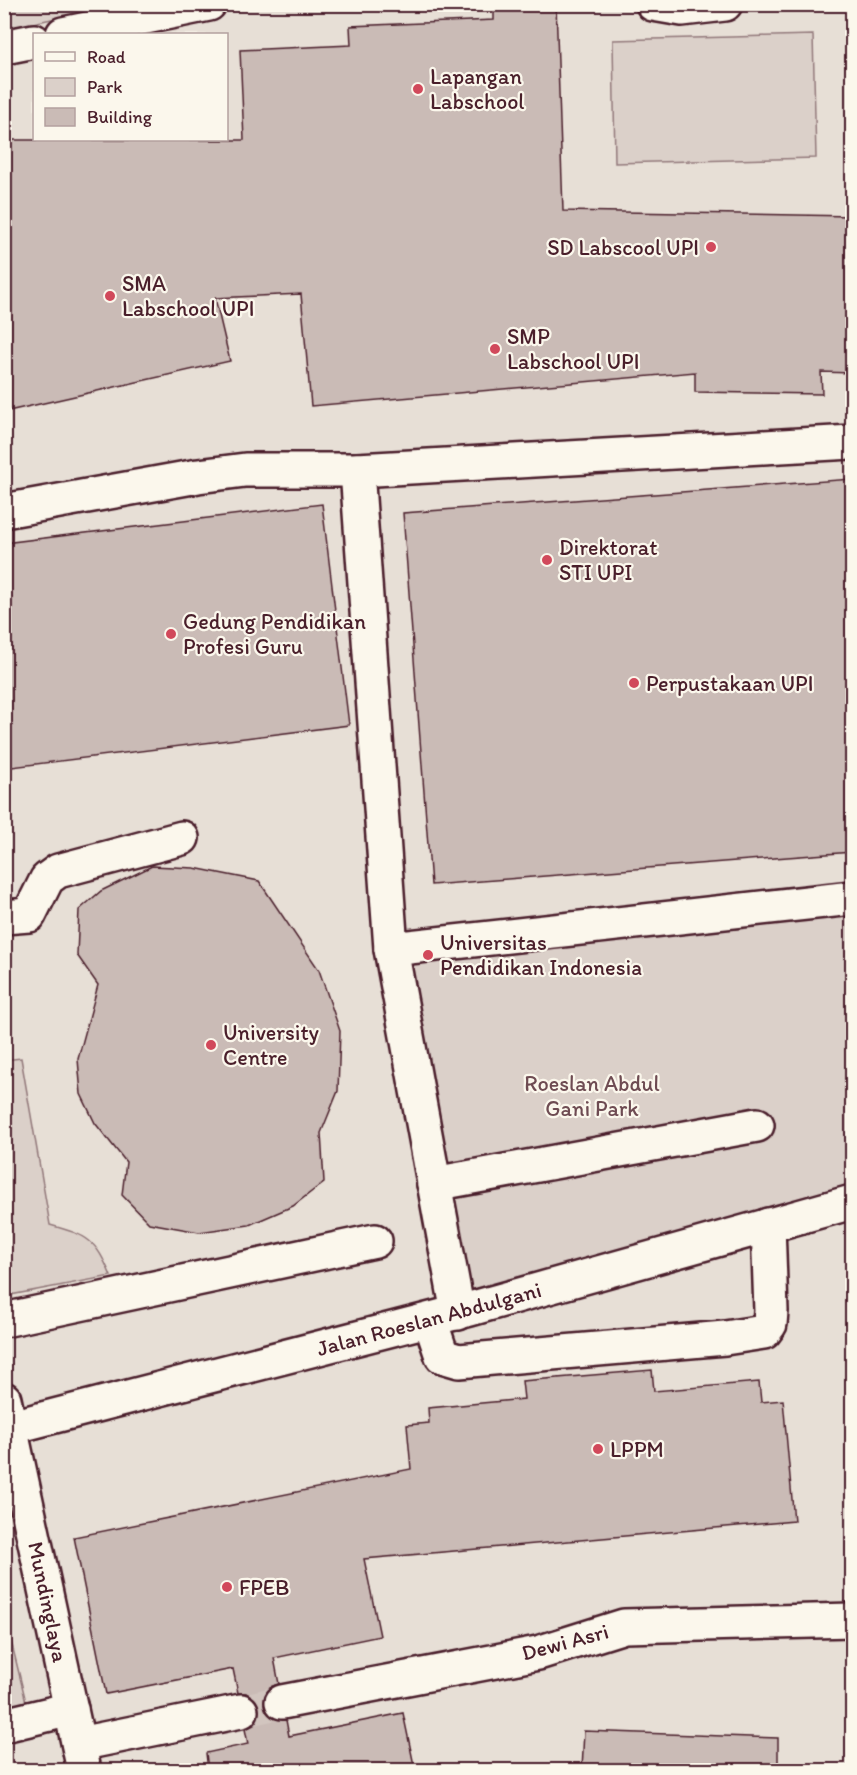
<svg xmlns="http://www.w3.org/2000/svg" width="857" height="1775" viewBox="0 0 857 1775" font-family="Itim,sans-serif">
<style>
.built{fill:#e7dfd6;fill-rule:evenodd}
.green{fill:#dbd0c9;stroke:#92787a;stroke-width:1.5}
.building{fill:#cabbb6;stroke:#4a1f2b;stroke-width:1.5}
.lines{fill:none;stroke-linecap:round;stroke-linejoin:round}
.minor-tunnel{stroke:#d2c5bf;stroke-width:33;stroke-dasharray:33 16;stroke-linecap:butt}
.minor-casing{stroke:#4a1f2b;stroke-width:38}
.minor{stroke:#fbf7ec;stroke-width:33}
.poi-dot{fill:#d1495b;stroke:#fbf7ec;stroke-width:2}
.labels{text-anchor:middle;dominant-baseline:central;stroke-width:4.5;stroke-linejoin:round;paint-order:stroke}
.poi-label{font-size:22px;fill:#4a1f2b;stroke:#fbf7ec;text-anchor:start}
.park-label{font-size:22px;fill:#6e4b52;stroke:#fbf7ec}
.street-label{font-size:22px;fill:#4a1f2b;stroke:#fbf7ec}
</style>
<rect width="100%" height="100%" fill="#f4eee4"/>
<filter id="ink" filterUnits="userSpaceOnUse"><feTurbulence type="fractalNoise" baseFrequency=".0167" numOctaves="2"/><feDisplacementMap in="SourceGraphic" scale="12" xChannelSelector="R" yChannelSelector="G"/><feConvolveMatrix kernelMatrix="1 2 1 2 8 2 1 2 1" color-interpolation-filters="sRGB"/></filter>
<g filter="url(#ink)">
<path class="built" d="M5,5H852V1770H5ZM34,34H226V140H34Z"/>
<g class="green">
<polygon points="5,4 117,4 117,5 5,29"/>
<polygon points="813,35 816,158 615,163 613,40"/>
<polygon points="852,904 852,1188 455,1307 409,952"/>
<path d="M21,1058L50,1225C89,1236 95,1239 111,1276L5,1296V1060Z"/>
<polygon points="4,1612 27,1706 4,1711"/>
</g>
<g class="building">
<polygon points="494,4 556,4 563,211 852,216 852,373 821,372 822,394 695,392 695,372 311,406 301,294 215,298 230,361 4,412 4,140 244,140 240,50 351,45 350,26 494,20"/>
<polygon points="852,479 852,852 431,885 403,513"/>
<polygon points="322,504 349,725 4,768 4,543"/>
<polygon points="152,866 194,868 259,881 319,970 340,1031 338,1091 321,1133 324,1182 293,1206 249,1225 199,1232 149,1223 122,1195 126,1162 95,1123 81,1094 78,1059 98,985 77,955 79,910 101,891"/>
<polygon points="652,1370 654,1391 759,1382 761,1402 783,1400 794,1521 364,1559 380,1636 274,1658 279,1684 270,1687 265,1695 264,1706 267,1714 275,1719 286,1720 289,1736 403,1713 415,1770 208,1770 206,1753 248,1744 245,1729 254,1725 259,1716 259,1707 255,1698 246,1693 238,1693 233,1669 106,1694 74,1537 411,1469 407,1425 429,1423 428,1408 524,1399 522,1381"/>
<polygon points="584,1731 778,1738 778,1770 582,1770"/>
</g>
<g class="lines">
<polyline class="minor-tunnel" points="241,1711 282,1702"/>
<defs>
<g id="minor">
<polyline points="653,4 682,9 725,4"/>
<polyline points="63,34 209,4"/>
<polyline points="4,47 34,41"/>
<polyline points="357,470 852,442"/>
<polyline points="4,511 198,476 245,470 357,470 391,949 458,1313"/>
<polyline points="4,917 29,915 47,879 58,871 182,838"/>
<polyline points="391,949 852,898"/>
<polyline points="434,1184 757,1125"/>
<polyline points="4,1320 375,1241"/>
<polyline points="430,1320 442,1356 459,1361 725,1338 764,1332 770,1324 771,1311 768,1225"/>
<polyline points="4,1399 84,1770"/>
<polyline points="4,1429 470,1309 852,1202"/>
<polyline points="282,1702 538,1653 624,1626 852,1620"/>
<polyline points="4,1725 71,1709"/>
<polyline points="79,1744 241,1711"/>
</g>
</defs>
<use href="#minor" class="minor-casing"/>
<use href="#minor" class="minor"/>
</g>
</g>
<g class="poi-dot">
<circle cx="418" cy="89" r="6"/>
<circle cx="711" cy="247" r="6"/>
<circle cx="110" cy="296" r="6"/>
<circle cx="495" cy="349" r="6"/>
<circle cx="547" cy="560" r="6"/>
<circle cx="171" cy="634" r="6"/>
<circle cx="634" cy="683" r="6"/>
<circle cx="428" cy="955" r="6"/>
<circle cx="211" cy="1045" r="6"/>
<circle cx="598" cy="1449" r="6"/>
<circle cx="227" cy="1587" r="6"/>
</g>
<g class="labels">
<g class="poi-label">
<text x="430" y="76">Lapangan<tspan x="430" dy="25">Labschool</tspan></text>
<text x="699" y="247" text-anchor="end">SD Labscool UPI</text>
<text x="122" y="283">SMA<tspan x="122" dy="25">Labschool UPI</tspan></text>
<text x="507" y="336">SMP<tspan x="507" dy="25">Labschool UPI</tspan></text>
<text x="559" y="547">Direktorat<tspan x="559" dy="25">STI UPI</tspan></text>
<text x="183" y="621">Gedung Pendidikan<tspan x="183" dy="25">Profesi Guru</tspan></text>
<text x="646" y="683">Perpustakaan UPI</text>
<text x="440" y="942">Universitas<tspan x="440" dy="25">Pendidikan Indonesia</tspan></text>
<text x="223" y="1032">University<tspan x="223" dy="25">Centre</tspan></text>
<text x="610" y="1449">LPPM</text>
<text x="239" y="1587">FPEB</text>
</g>
<g class="park-label">
<text x="592" y="1083">Roeslan Abdul<tspan x="592" dy="25">Gani Park</tspan></text>
</g>
<g class="street-label">
<text transform="translate(429 1319) rotate(-15)">Jalan Roeslan Abdulgani</text>
<text transform="translate(48 1602) rotate(78)">Mundinglaya</text>
<text transform="translate(565 1642) rotate(-15)">Dewi Asri</text>
</g>
</g>
<rect width="857" height="1775" fill="none" stroke="#fbf7ec" stroke-width="24"/>
<rect x="12" y="12" width="833" height="1751" fill="none" stroke="#4a1f2b" stroke-width="2" filter="url(#ink)"/>
<rect x="33" y="33" width="195" height="108" fill="#fbf7ec" stroke="#b4a19f" stroke-width="1.5"/>
<rect x="45" y="52" width="30" height="9" fill="#fbf7ec" stroke="#b4a19f" stroke-width="1.5"/>
<text x="87" y="63" font-size="18" fill="#4a1f2b">Road</text>
<rect x="45" y="78" width="30" height="18" fill="#dbd0c9" stroke="#b4a19f" stroke-width="1.5"/>
<text x="87" y="93" font-size="18" fill="#4a1f2b">Park</text>
<rect x="45" y="108" width="30" height="18" fill="#cabbb6" stroke="#b4a19f" stroke-width="1.5"/>
<text x="87" y="123" font-size="18" fill="#4a1f2b">Building</text>
</svg>
